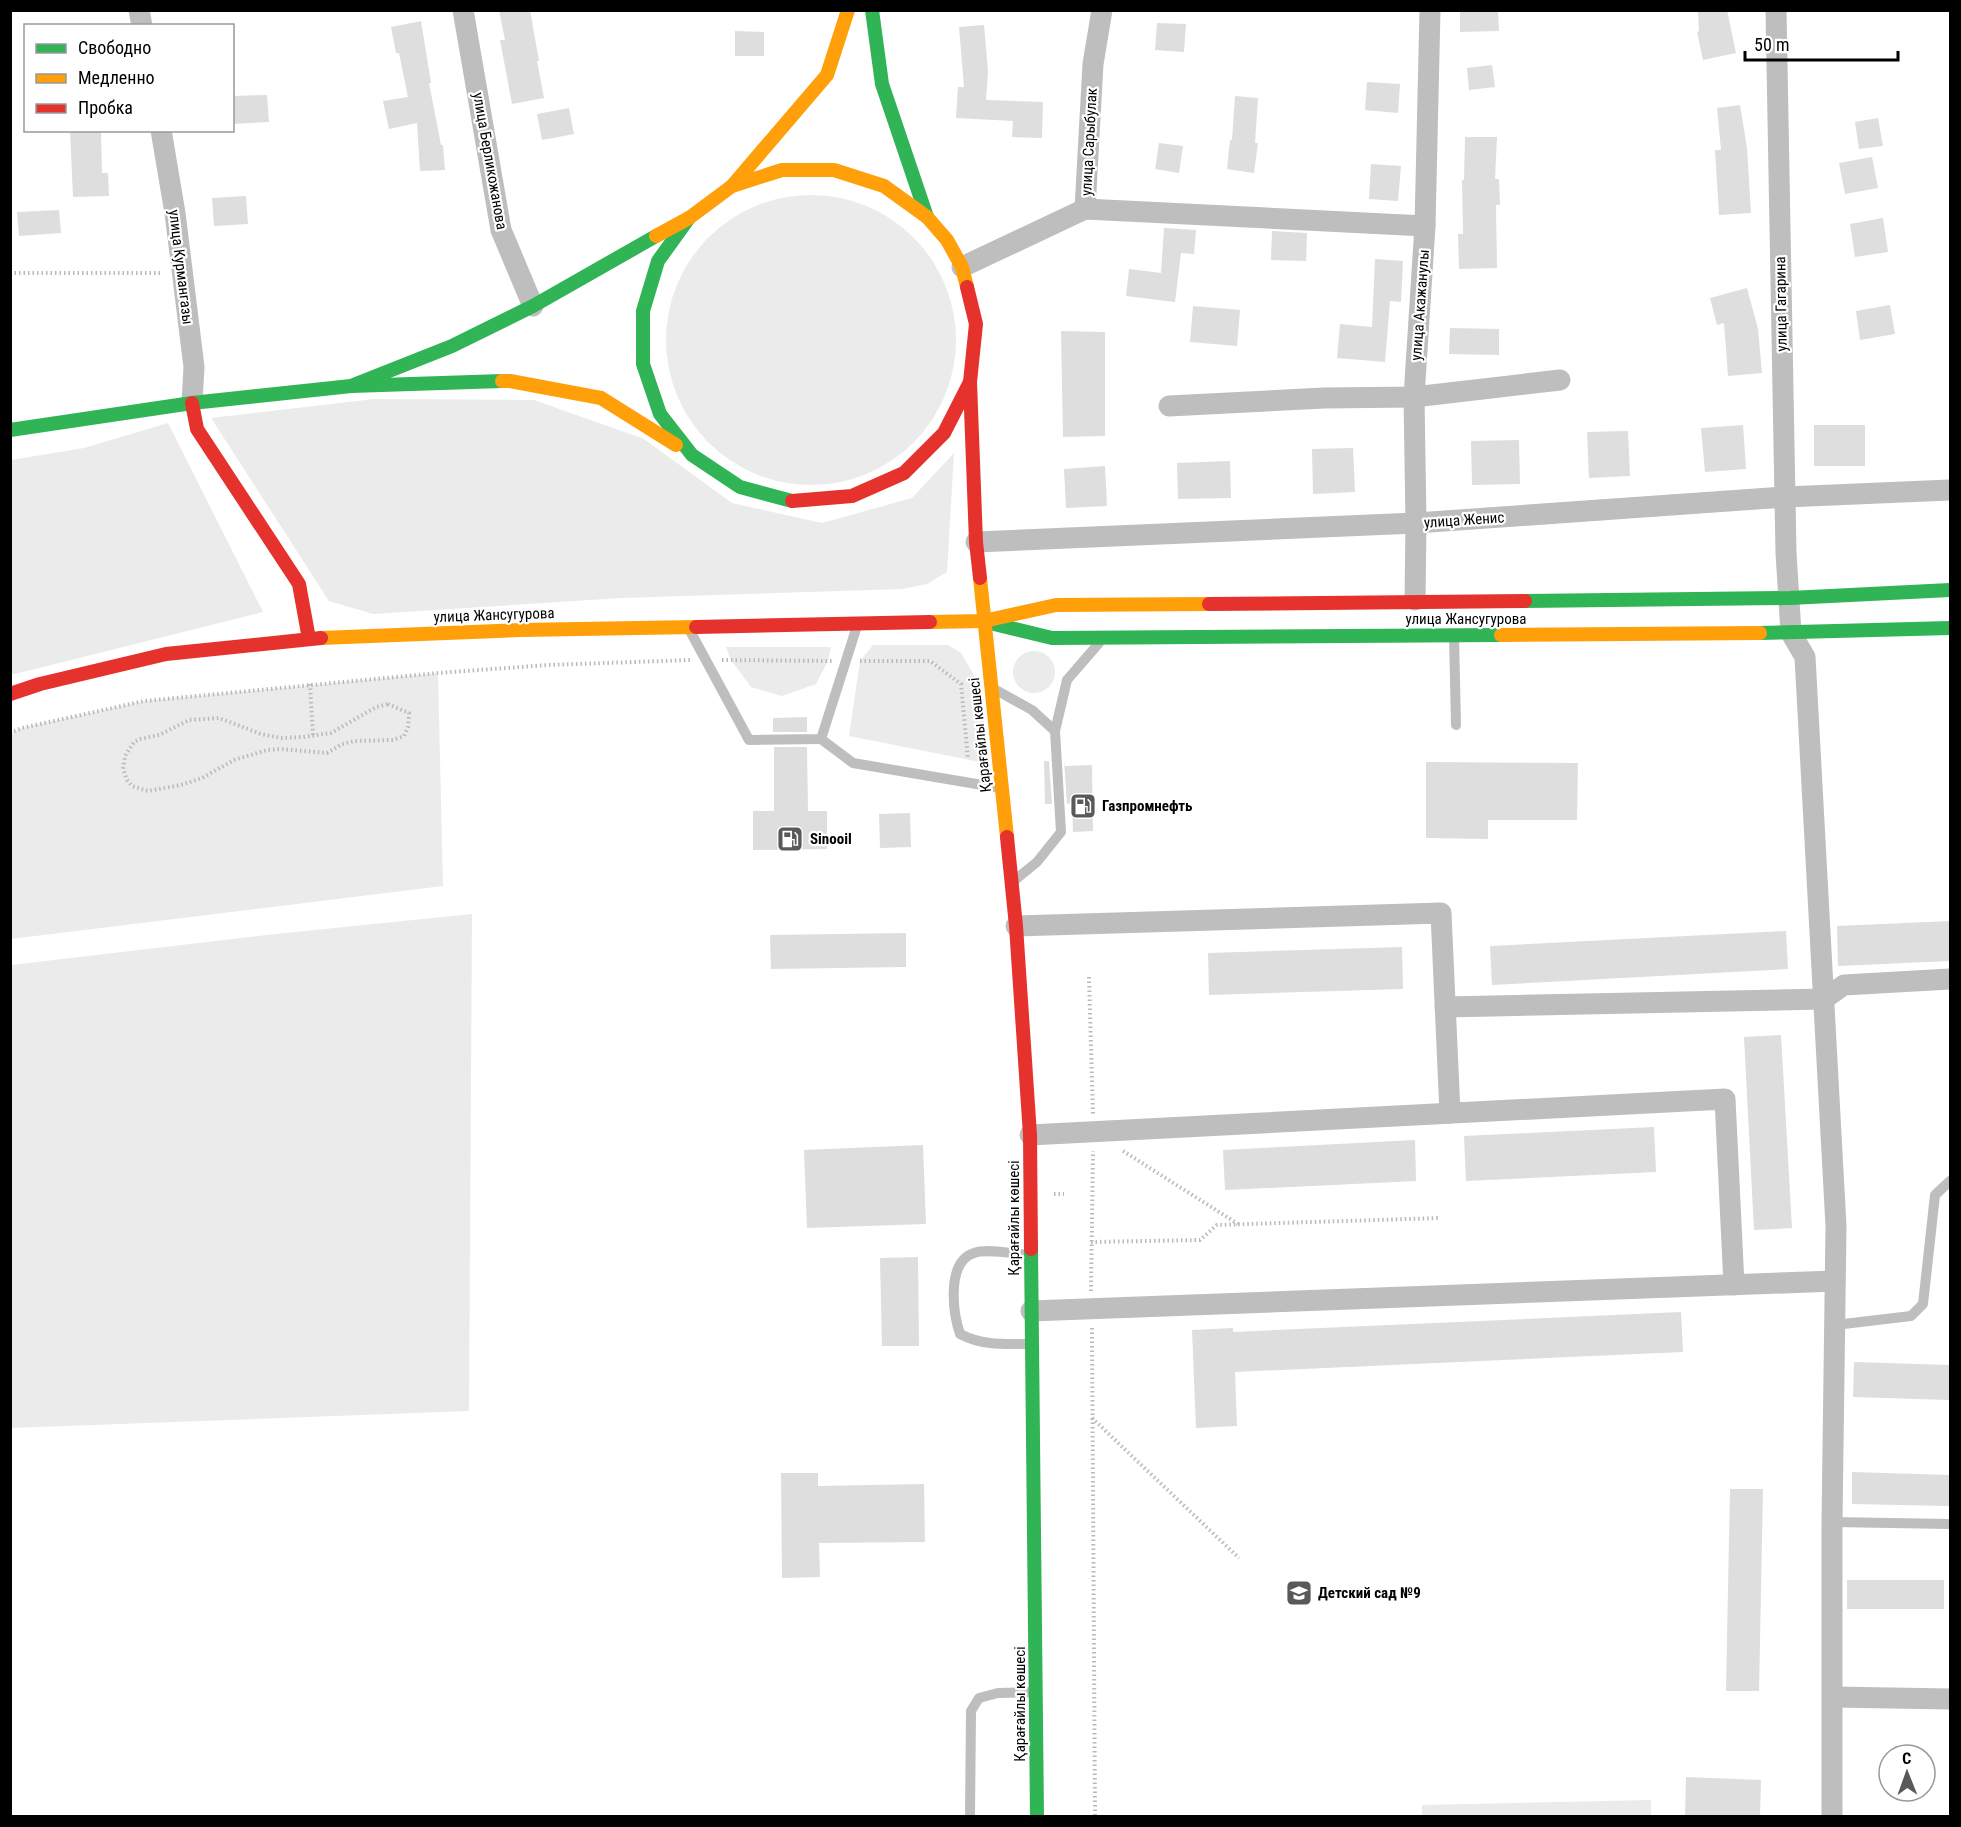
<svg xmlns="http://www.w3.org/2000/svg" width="1961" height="1827" viewBox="0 0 1961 1827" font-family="'Roboto Condensed',sans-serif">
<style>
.green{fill:#ebebeb}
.building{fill:#dedede}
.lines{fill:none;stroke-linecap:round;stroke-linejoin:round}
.path{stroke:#b9b9b9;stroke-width:4;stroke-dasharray:1.5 3;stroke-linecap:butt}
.lane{stroke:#bebebe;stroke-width:10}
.street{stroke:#bebebe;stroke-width:21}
.fast{stroke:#30b455;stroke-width:14}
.slow{stroke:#ff9f0a;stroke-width:14}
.jam{stroke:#e5322d;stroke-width:14}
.labels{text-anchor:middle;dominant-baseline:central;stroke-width:4.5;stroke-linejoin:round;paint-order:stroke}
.street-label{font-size:15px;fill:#000;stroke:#fff}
.poi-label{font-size:15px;font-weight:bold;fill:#000;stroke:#fff;text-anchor:start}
</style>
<rect width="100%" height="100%" fill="#fff"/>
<g class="green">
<circle cx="811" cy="340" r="145"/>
<polygon points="374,399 534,400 644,439 732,503 822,523 912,498 954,453 947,572 927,584 902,589 621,598 373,614 329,601 211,418"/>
<polygon points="168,423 263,612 11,675 11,460 84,448"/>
<polygon points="873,645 948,645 961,653 982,689 985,763 849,736 860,661"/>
<polygon points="726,647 831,647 828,661 816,684 782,696 751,687 731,660"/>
<circle cx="1034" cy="672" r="21"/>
<polygon points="438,673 443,886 11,939 11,733 22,728 144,701"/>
<polygon points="472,914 469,1411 11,1428 11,965 266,935"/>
<polygon points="1651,1800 1651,1816 1422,1816 1422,1805"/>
</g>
<g class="building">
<polygon points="499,10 530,10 539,61 537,61 544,98 512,104 500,40 505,40"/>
<polygon points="1460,10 1498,10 1499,31 1460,32"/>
<polygon points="1698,10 1727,10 1736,53 1703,60 1697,32 1699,31"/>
<polygon points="421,21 431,83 429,83 441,145 443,145 445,170 420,171 417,123 389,129 383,101 408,97 399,53 396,53 391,27"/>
<polygon points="1157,23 1186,24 1184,52 1155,50"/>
<polygon points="984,25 988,72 986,100 1043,102 1042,138 1012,137 1013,121 956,118 958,87 964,87 959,27"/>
<polygon points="735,31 764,32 764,56 735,56"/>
<polygon points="1492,65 1495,87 1469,90 1467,68"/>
<polygon points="1367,82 1400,84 1398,113 1365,110"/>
<polygon points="267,95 269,122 232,124 232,96"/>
<polygon points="1235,96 1258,98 1255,143 1258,143 1254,173 1227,169 1230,140 1232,140"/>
<polygon points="1740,105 1747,148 1751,213 1719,215 1715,150 1721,150 1717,108"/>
<polygon points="569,108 574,134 542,140 537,114"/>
<polygon points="1878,118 1883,146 1859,149 1855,122"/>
<polygon points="70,130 101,130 102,173 108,173 109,196 73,197"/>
<polygon points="1465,137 1497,137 1495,179 1499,179 1500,205 1496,205 1497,268 1459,269 1458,234 1463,234 1462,180 1464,180"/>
<polygon points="1159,143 1183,146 1179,173 1155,169"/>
<polygon points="1872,157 1878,188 1845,194 1839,163"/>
<polygon points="1371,164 1401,166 1398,201 1369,199"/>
<polygon points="246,196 248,224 214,226 212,198"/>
<polygon points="59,210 61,233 19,236 17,212"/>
<polygon points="1883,218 1888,252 1855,257 1850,224"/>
<polygon points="1164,228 1196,230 1194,254 1181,253 1175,302 1126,296 1129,269 1161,273"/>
<polygon points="1272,231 1307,233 1306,261 1271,260"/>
<polygon points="1375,259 1403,261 1401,302 1390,301 1385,362 1337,358 1340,324 1372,327"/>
<polygon points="1747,288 1758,329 1762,373 1728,376 1724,323 1717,325 1710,298"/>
<polygon points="1890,305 1895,334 1860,340 1856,311"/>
<polygon points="1193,306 1240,310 1237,346 1190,342"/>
<polygon points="1450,328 1499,329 1499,355 1449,354"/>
<polygon points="1061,331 1105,332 1105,436 1063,437"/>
<polygon points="1743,425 1746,469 1705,472 1701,428"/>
<rect x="1814" y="425" width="51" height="41"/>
<polygon points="1628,431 1630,476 1589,478 1587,432"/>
<polygon points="1519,440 1520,484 1472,485 1471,441"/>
<polygon points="1353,448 1355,492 1313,494 1312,449"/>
<polygon points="1230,461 1231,498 1178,499 1177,463"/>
<polygon points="1105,466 1107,506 1066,508 1064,469"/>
<polygon points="807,717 807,732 773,732 773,718"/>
<polygon points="774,747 807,747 808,811 827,811 827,849 753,850 753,811 774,811"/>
<polygon points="1064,760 1065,766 1092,765 1093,831 1073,832 1072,803 1067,804"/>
<polygon points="1044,761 1049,761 1052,804 1045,804"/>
<polygon points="1426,762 1578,763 1577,820 1488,820 1488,839 1426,838"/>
<polygon points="910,813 911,847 880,848 879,814"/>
<polygon points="1950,921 1950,961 1838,966 1837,926"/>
<polygon points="1786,931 1788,969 1492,985 1490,946"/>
<polygon points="906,933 906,967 771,969 770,935"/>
<polygon points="1402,947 1403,989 1209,995 1208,953"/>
<polygon points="1781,1035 1792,1228 1754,1230 1744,1037"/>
<polygon points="1654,1127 1656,1172 1466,1181 1464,1136"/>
<polygon points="1415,1140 1416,1181 1225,1190 1223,1150"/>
<polygon points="923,1145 926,1224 807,1228 804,1150"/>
<polygon points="918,1257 919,1346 882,1346 880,1258"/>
<polygon points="1681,1312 1683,1352 1235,1372 1237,1426 1196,1428 1192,1330 1233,1328 1233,1332"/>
<polygon points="1854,1362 1950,1365 1950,1400 1853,1397"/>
<polygon points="1852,1472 1950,1475 1949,1506 1852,1504"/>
<polygon points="781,1473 818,1473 818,1486 924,1484 925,1542 819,1543 820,1577 782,1578"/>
<polygon points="1730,1489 1763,1489 1759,1691 1726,1691"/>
<rect x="1847" y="1580" width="97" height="29"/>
<polygon points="1686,1777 1761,1780 1760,1816 1685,1816"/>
</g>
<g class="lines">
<g class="path">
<polyline points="10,273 163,273"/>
<polyline points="722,660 832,661"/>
<polyline points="860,661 930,661 961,684 968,759"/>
<polyline points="310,684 313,736"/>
<polygon points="388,704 409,713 408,727 404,736 393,740 355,741 342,744 327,753 280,749 267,750 234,760 202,778 181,785 148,791 132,786 127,780 123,769 125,756 134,742 140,739 159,735 189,720 219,718 261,734 281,738 303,737 331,733 376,707"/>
<polyline points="10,733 22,728 144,701 438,673 548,665 691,660"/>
<polyline points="1089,977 1093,1114"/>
<polyline points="1123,1151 1238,1224"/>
<polyline points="1054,1194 1064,1194"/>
<polyline points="1091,1242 1200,1240 1217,1225 1440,1218"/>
<polyline points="1091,1291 1093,1151"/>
<polyline points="1092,1328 1095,1816"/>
<polyline points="1092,1418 1239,1558"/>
</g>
<g class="lane">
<polyline points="689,629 749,740 821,739 857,626"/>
<polyline points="1454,636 1456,725"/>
<polyline points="996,690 1032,710 1055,731"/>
<polyline points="821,739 853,763 1000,788"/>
<polyline points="1015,880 1037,862 1061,832 1055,731 1067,680 1099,643"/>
<polyline points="1835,1325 1911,1316 1923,1304 1935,1195 1950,1181"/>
<path d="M1029,1344C1005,1344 983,1346 960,1334C953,1313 946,1262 974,1253C987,1248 1015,1254 1030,1255"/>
<polyline points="1832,1522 1950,1524"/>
<polyline points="970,1816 971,1711 979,1698 998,1693 1033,1692"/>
</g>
<g class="street">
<polyline points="139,10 142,26"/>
<polyline points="463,10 501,230 533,306"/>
<polyline points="1776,10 1786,553 1791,633 1805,657 1836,1226 1832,1522 1832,1816"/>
<polyline points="161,130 175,213 194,367 192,403"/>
<polyline points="1085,209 1425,226"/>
<polyline points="962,267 1085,209 1093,64 1102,10"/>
<polyline points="1169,406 1324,398 1414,397 1560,380"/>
<polyline points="976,542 1416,523 1785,497 1950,490"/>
<polyline points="1415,600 1416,523 1414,397 1425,226 1430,10"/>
<polyline points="1016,926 1441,913 1450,1113"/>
<polyline points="1445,1007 1824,999 1844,985 1950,979"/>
<polyline points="1030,1135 1725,1099 1734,1285"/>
<polyline points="1031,1311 1835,1281"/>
<polyline points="1833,1697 1950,1699"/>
</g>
<g class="fast">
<polyline points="872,10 882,84 927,217"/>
<polyline points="689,218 658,261 643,311 643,364 660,414 692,455 740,487 792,501"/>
<polyline points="351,386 452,346 533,306 656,236"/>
<polyline points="10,430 192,403 351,386 502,381"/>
<polyline points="1525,601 1790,598 1950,590"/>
<polyline points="990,623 1052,638 1501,635"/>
<polyline points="1760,633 1950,628"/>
<polyline points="1031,1249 1037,1816"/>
</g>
<g class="slow">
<polyline points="732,186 827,75 848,10"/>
<polyline points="656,236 689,218 732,186 782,170 834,170 884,186 927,217 947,240 962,267 967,287"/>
<polyline points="502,381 510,381 601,398 676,445"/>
<polyline points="980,578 1007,837"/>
<polyline points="930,622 984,621 1056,605 1209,604"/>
<polyline points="1501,635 1760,633"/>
<polyline points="321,638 520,630 696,627"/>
</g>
<g class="jam">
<polyline points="970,382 976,542 980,578"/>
<polyline points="192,403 197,429 299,584 309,639"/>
<polyline points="792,501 852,496 904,473 944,433 970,382 976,324 967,287"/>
<polyline points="1209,604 1525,601"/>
<polyline points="696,627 930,622"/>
<polyline points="10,694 40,684 166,654 321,638"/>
<polyline points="1007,837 1016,926 1030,1135 1031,1249"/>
</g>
</g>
<defs>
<symbol id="fuel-square" viewBox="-11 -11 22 22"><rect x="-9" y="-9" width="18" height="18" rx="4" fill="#595959" stroke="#fff"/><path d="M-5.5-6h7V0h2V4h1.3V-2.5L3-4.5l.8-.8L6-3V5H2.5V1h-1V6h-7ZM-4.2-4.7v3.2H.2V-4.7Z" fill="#fff"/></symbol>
<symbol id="school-square" viewBox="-11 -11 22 22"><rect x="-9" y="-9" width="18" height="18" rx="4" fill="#595959" stroke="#fff"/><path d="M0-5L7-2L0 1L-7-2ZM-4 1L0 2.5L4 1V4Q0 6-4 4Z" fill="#fff"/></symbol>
</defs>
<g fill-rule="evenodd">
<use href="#fuel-square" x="1068" y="791" width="30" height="30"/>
<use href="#fuel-square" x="775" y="824" width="30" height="30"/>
<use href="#school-square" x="1284" y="1578" width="30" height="30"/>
</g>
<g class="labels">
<g class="street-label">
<text transform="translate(1089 142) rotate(-87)">улица Сарыбулак</text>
<text transform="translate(490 161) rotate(80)">улица Берликожанова</text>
<text transform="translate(181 267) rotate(83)">улица Курмангазы</text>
<text transform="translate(1781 304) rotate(-91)">улица Гагарина</text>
<text transform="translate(1420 305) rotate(-86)">улица Акажанулы</text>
<text transform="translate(1464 520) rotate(-4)">улица Женис</text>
<text transform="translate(494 615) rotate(-2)">улица Жансугурова</text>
<text x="1466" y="619">улица Жансугурова</text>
<text transform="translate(980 735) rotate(-96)">Қарағайлы көшесі</text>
<text transform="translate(1014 1218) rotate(-90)">Қарағайлы көшесі</text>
<text transform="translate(1020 1704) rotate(-90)">Қарағайлы көшесі</text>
</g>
<g class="poi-label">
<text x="1102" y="806">Газпромнефть</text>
<text x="810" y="839">Sinooil</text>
<text x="1318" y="1593">Детский сад №9</text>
</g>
</g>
<rect width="1961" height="1827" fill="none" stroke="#000000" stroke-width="24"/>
<rect x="24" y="24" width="210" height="108" fill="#ffffff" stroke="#999999" stroke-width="1.5"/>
<rect x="36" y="44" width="30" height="9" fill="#30b455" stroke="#999999" stroke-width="1.5"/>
<text x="78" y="54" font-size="18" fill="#000000">Свободно</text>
<rect x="36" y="74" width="30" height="9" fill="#ff9f0a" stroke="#999999" stroke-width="1.5"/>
<text x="78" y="84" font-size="18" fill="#000000">Медленно</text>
<rect x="36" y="104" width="30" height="9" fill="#e5322d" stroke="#999999" stroke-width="1.5"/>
<text x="78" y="114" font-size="18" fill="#000000">Пробка</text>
<g transform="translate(1907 1773) rotate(359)"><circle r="28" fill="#ffffff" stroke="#999999" stroke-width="1.5"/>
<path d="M0-4.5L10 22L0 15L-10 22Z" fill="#595959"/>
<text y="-9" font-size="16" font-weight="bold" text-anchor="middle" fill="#000000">С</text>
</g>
<path d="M1745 51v9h153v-9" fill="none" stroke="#000000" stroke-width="3"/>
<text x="1754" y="51" font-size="18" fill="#000000" stroke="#ffffff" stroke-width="4.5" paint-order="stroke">50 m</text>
</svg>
